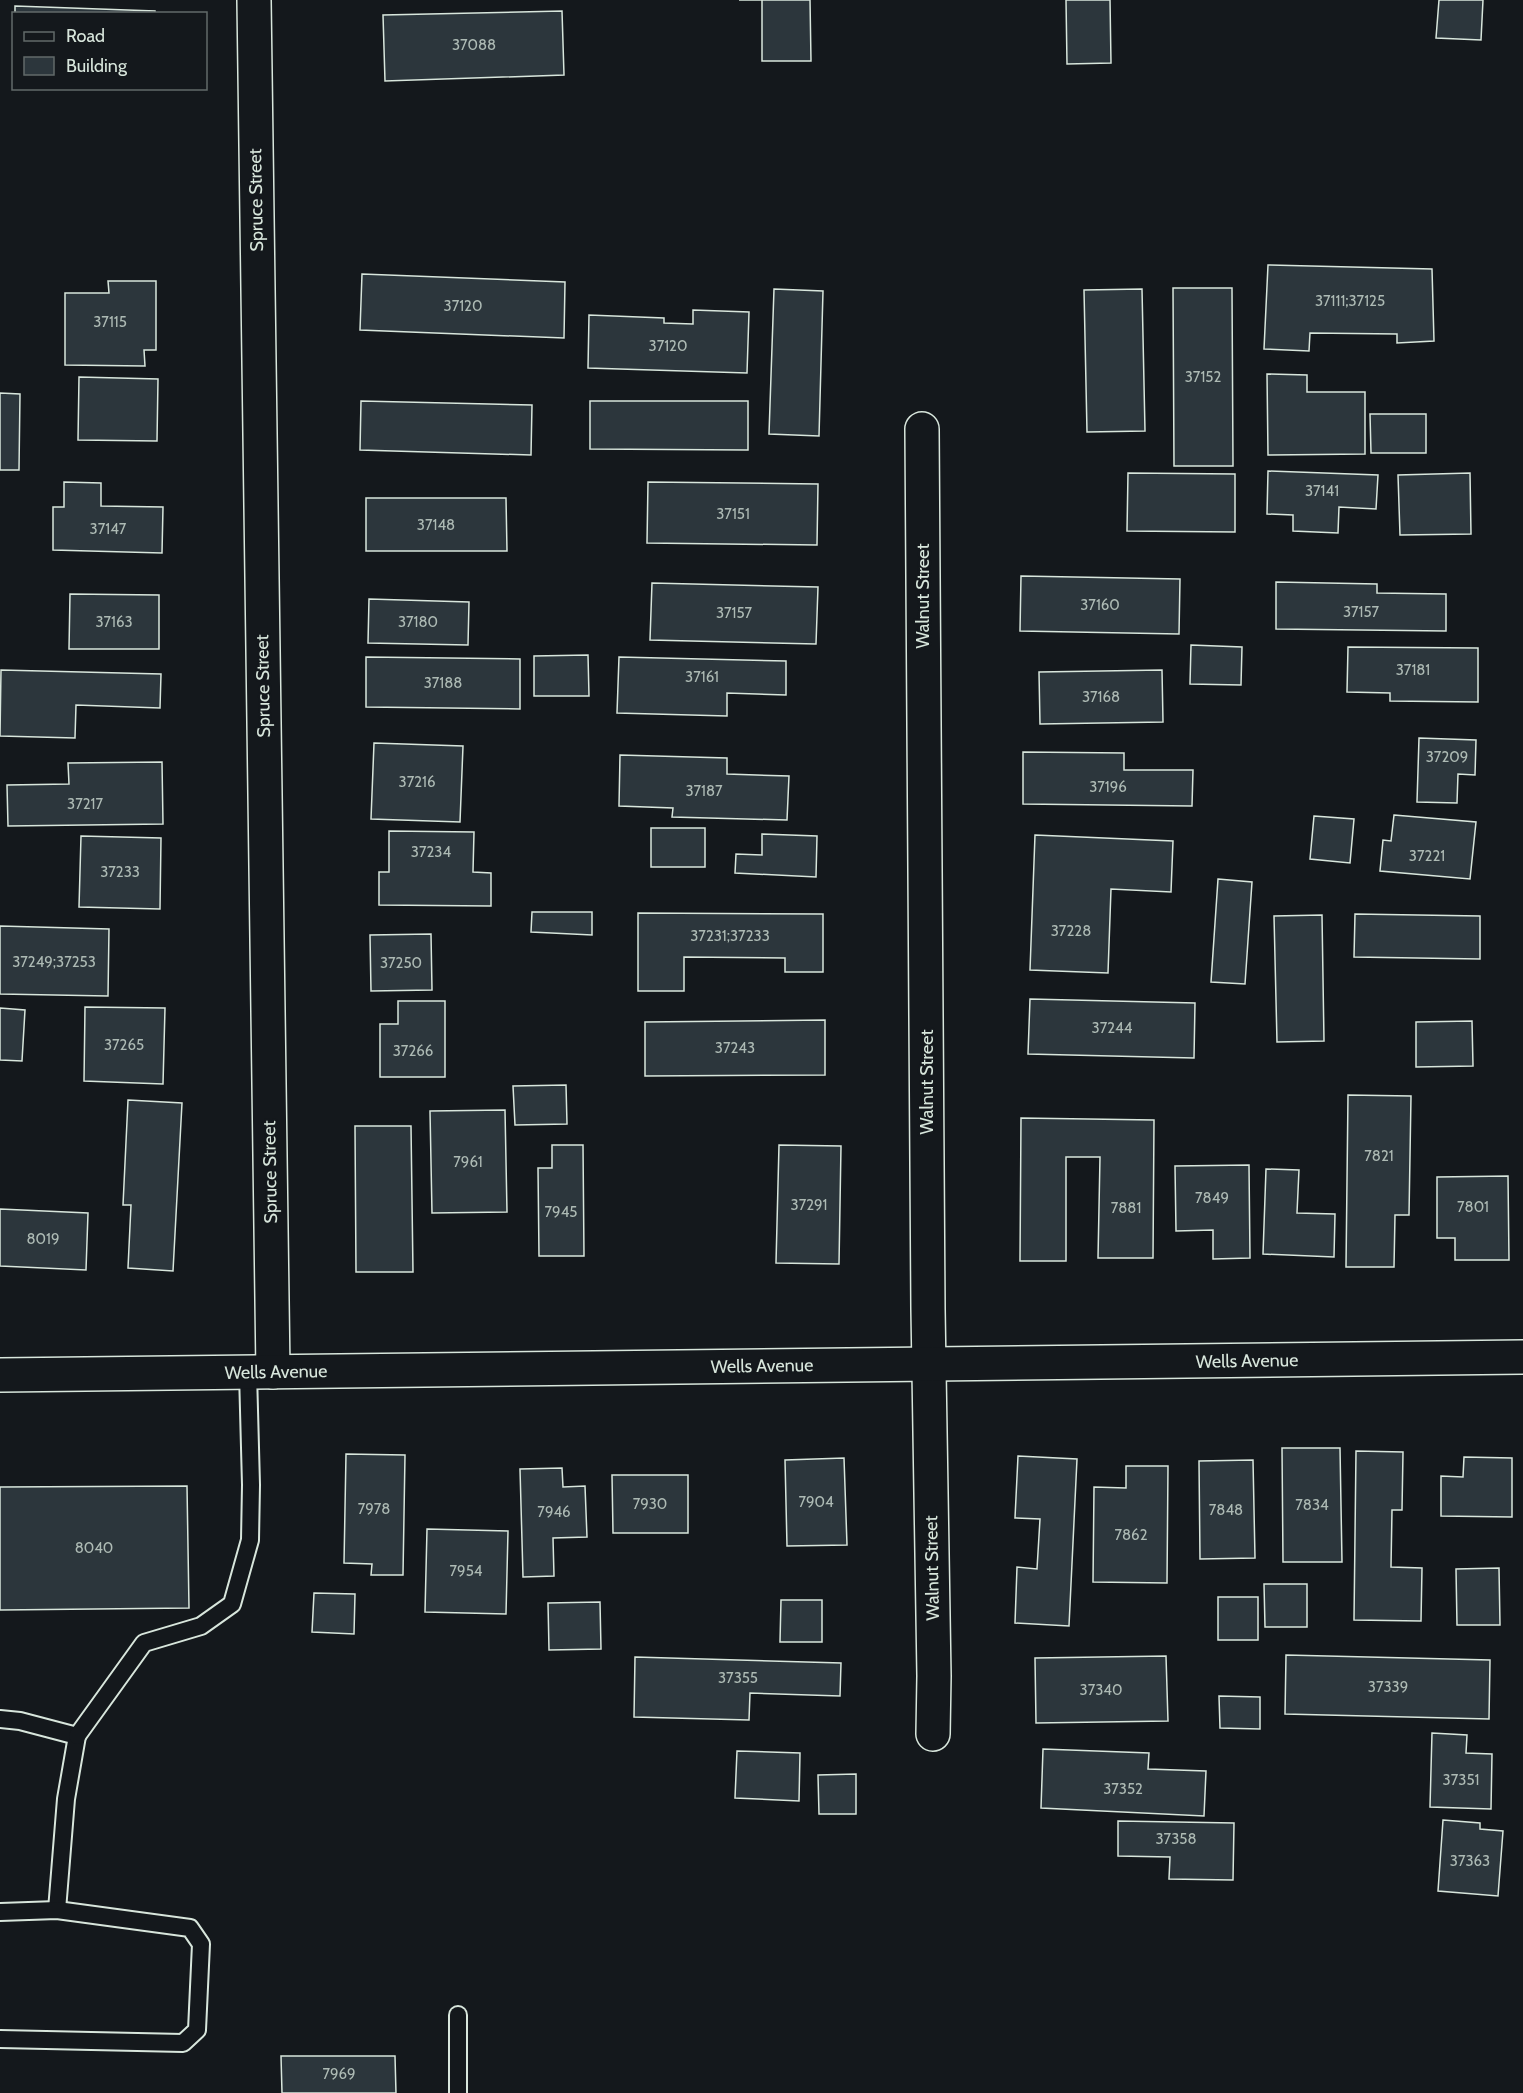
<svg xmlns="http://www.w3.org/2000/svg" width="1523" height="2093" viewBox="0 0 1523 2093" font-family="Cabin,sans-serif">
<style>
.building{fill:#2c363c;stroke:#d8e6dc;stroke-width:1.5}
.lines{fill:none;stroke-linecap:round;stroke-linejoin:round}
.lane-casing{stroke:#d8e6dc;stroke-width:20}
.street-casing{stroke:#d8e6dc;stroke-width:36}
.lane{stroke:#14181c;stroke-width:16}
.street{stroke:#14181c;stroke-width:33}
.labels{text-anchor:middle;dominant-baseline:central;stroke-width:4.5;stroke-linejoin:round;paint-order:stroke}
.number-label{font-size:15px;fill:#adbab4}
.street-label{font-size:18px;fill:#d8e6dc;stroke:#14181c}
</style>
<rect width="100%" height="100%" fill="#14181c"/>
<g class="building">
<polygon points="739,0 810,0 811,61 762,61 762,0"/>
<polygon points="1066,0 1110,0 1111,63 1067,64"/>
<polygon points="1439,0 1483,0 1481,40 1436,38"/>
<polygon points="15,6 155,11 155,14 15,14"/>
<polygon points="562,11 564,75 385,81 383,15"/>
<polygon points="1268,265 1432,269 1434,341 1397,343 1397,334 1310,333 1309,351 1264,349"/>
<polygon points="362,274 565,282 564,338 360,330"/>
<polygon points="108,281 156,281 156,350 144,350 145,366 65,365 65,293 109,293"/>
<polygon points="1173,288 1232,288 1233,466 1174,466"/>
<polygon points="774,289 823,291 819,436 769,434"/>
<polygon points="1142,289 1145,431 1087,432 1084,290"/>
<polygon points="693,310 749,312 747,373 588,368 589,315 664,318 664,323 693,324"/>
<polygon points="1267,374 1307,375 1307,392 1365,392 1365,454 1268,455"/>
<polygon points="79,377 158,379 157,441 78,440"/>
<polygon points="0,393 20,394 19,470 0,470"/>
<polygon points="361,401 532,405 531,455 360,450"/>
<polygon points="590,401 748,401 748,450 590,449"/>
<polygon points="1370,414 1426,414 1426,453 1371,453"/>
<polygon points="1268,471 1378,475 1376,509 1339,507 1338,533 1293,531 1293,515 1267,514"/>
<polygon points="1128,473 1235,474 1235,532 1127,531"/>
<polygon points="1470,473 1471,534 1400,535 1398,475"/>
<polygon points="64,482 101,483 101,506 163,507 162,553 53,550 53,507 64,507"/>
<polygon points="648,482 818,484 817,545 647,543"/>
<polygon points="366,498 506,498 507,551 366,551"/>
<polygon points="1021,576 1180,579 1179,634 1020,631"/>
<polygon points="1276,582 1377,584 1377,593 1446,594 1446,631 1276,629"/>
<polygon points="652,583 818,587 816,644 650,640"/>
<polygon points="70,594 159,595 159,649 69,649"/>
<polygon points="369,599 469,602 468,645 368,643"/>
<polygon points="1191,645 1242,647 1241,685 1190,684"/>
<polygon points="1348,647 1478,648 1478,702 1390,701 1390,693 1347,692"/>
<polygon points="588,655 589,696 534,696 534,656"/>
<polygon points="366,657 520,659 520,709 366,707"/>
<polygon points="619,657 786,661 786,695 727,693 727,716 617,713"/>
<polygon points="1,670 161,674 160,708 76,705 75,738 0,736"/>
<polygon points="1162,670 1163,722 1040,724 1039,672"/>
<polygon points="1419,738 1476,740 1475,775 1458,774 1457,803 1417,802"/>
<polygon points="374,743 463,746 460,822 371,819"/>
<polygon points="1023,752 1124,753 1124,770 1193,770 1192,806 1023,804"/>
<polygon points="620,755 727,758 727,774 789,776 787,820 672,817 673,808 619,806"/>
<polygon points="162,762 163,824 8,826 7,785 69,784 68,763"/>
<polygon points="1394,815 1476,822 1470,879 1380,871 1383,840 1391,841"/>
<polygon points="1314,816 1354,819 1350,863 1310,859"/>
<rect x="651" y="828" width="54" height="39"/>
<polygon points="389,831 474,832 473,872 491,873 491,906 379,905 379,872 389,872"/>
<polygon points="762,834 817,836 816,877 735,873 736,854 762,855"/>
<polygon points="1035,835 1173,841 1171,892 1111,889 1108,973 1030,970"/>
<polygon points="81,836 161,838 160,909 79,907"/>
<polygon points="1218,879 1252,882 1245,984 1211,982"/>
<polygon points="532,912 592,912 592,935 531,932"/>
<polygon points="638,913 823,914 823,972 785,972 785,958 684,957 684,991 638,991"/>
<polygon points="1355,914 1480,916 1480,959 1354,957"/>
<polygon points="1322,915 1324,1041 1277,1042 1274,916"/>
<polygon points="0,926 109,929 108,996 0,994"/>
<polygon points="431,934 432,990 371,991 370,935"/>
<polygon points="1030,999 1195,1003 1194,1058 1028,1054"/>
<polygon points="398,1001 445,1001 445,1077 380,1077 380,1024 398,1024"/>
<polygon points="85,1007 165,1008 163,1084 84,1081"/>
<polygon points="0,1008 25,1010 22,1061 0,1060"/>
<polygon points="825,1020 825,1075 645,1076 645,1022"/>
<polygon points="1472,1021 1473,1066 1416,1067 1416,1022"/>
<polygon points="566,1085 567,1124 515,1125 513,1086"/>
<polygon points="1348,1095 1411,1096 1409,1215 1395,1215 1394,1267 1346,1267"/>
<polygon points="128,1100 182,1103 173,1271 128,1268 131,1205 123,1205"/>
<polygon points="505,1110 507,1212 432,1213 430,1111"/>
<polygon points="1021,1118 1154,1120 1153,1258 1098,1258 1100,1157 1066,1157 1066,1261 1020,1261"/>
<polygon points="355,1126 411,1126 413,1272 356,1272"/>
<polygon points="552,1145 583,1145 584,1256 539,1256 538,1168 552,1168"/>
<polygon points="779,1145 841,1146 839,1264 776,1263"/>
<polygon points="1249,1165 1250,1258 1213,1259 1213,1230 1176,1231 1175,1166"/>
<polygon points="1266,1169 1299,1170 1297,1213 1335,1214 1334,1257 1263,1254"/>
<polygon points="1508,1176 1509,1260 1455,1260 1455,1238 1437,1238 1437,1177"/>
<polygon points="0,1209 88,1213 86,1270 0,1266"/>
<polygon points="1282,1448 1340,1448 1342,1562 1283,1562"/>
<polygon points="1356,1451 1403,1452 1402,1510 1392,1510 1391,1567 1422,1568 1421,1621 1354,1620"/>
<polygon points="346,1454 405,1455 403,1575 371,1575 372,1564 344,1563"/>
<polygon points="1018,1456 1077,1459 1069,1626 1015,1623 1017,1567 1037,1569 1040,1519 1015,1518"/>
<polygon points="1464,1457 1512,1458 1512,1517 1441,1516 1441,1476 1463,1477"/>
<polygon points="844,1458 847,1545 787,1546 785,1460"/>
<polygon points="1253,1460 1255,1558 1200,1559 1199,1461"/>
<polygon points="1126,1466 1168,1466 1167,1583 1093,1582 1094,1487 1126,1488"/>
<polygon points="562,1468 563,1487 585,1486 587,1537 553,1538 554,1576 523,1577 520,1469"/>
<polygon points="612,1475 688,1475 688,1533 613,1533"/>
<polygon points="187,1486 189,1608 0,1610 0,1487"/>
<polygon points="427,1529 508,1531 506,1614 425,1612"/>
<polygon points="1499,1568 1500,1625 1457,1625 1456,1569"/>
<polygon points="1264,1584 1307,1584 1307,1627 1265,1627"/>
<polygon points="314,1593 355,1594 354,1634 312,1632"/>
<rect x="1218" y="1597" width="40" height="43"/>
<polygon points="781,1600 822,1600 822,1642 780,1642"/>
<polygon points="600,1602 601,1649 549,1650 548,1603"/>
<polygon points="1286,1655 1490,1660 1489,1719 1285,1714"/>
<polygon points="1166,1656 1168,1721 1036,1723 1035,1658"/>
<polygon points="635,1657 841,1663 840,1696 750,1693 749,1720 634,1717"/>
<polygon points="1219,1696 1260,1697 1260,1729 1220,1728"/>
<polygon points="1432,1733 1467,1735 1466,1753 1492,1754 1491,1809 1430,1807"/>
<polygon points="1043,1749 1149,1753 1148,1769 1206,1771 1204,1816 1041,1808"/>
<polygon points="737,1751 800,1753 799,1801 735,1798"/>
<polygon points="856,1774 856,1814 819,1814 818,1775"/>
<polygon points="1443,1820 1480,1823 1480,1829 1503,1831 1498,1896 1438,1891"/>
<polygon points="1118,1821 1234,1823 1233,1880 1169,1879 1170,1857 1118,1856"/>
<polygon points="281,2056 395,2056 396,2093 282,2093"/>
</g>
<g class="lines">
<defs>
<g id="lane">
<polyline points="0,1719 20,1721 77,1736 66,1799 57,1910"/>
<polyline points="77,1736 144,1643 201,1626 232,1604 250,1540 251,1485 248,1373"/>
<polyline points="0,1912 57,1910 190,1928 201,1944 197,2030 183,2043 0,2039"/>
<polyline points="458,2015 458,2093"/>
</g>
<g id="street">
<polyline points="254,0 273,1372"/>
<polyline points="922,429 928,1309 934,1676 933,1734"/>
<polyline points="0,1375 1523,1357"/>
</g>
</defs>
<use href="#lane" class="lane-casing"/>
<use href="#street" class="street-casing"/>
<use href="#lane" class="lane"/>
<use href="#street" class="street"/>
</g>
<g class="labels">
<g class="number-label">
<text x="474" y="45">37088</text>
<text x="1350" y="301">37111;37125</text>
<text x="463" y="306">37120</text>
<text x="110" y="322">37115</text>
<text x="668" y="346">37120</text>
<text x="1203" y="377">37152</text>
<text x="1322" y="491">37141</text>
<text x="733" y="514">37151</text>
<text x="436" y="525">37148</text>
<text x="108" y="529">37147</text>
<text x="1100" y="605">37160</text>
<text x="1361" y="612">37157</text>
<text x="734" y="613">37157</text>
<text x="114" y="622">37163</text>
<text x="418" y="622">37180</text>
<text x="1413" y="670">37181</text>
<text x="702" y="677">37161</text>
<text x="443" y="683">37188</text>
<text x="1101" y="697">37168</text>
<text x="1447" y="757">37209</text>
<text x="417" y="782">37216</text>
<text x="1108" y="787">37196</text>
<text x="704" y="791">37187</text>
<text x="85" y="804">37217</text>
<text x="431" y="852">37234</text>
<text x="1427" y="856">37221</text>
<text x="120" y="872">37233</text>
<text x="1071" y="931">37228</text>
<text x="730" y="936">37231;37233</text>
<text x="54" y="962">37249;37253</text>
<text x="401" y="963">37250</text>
<text x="1112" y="1028">37244</text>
<text x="124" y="1045">37265</text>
<text x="735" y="1048">37243</text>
<text x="413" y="1051">37266</text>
<text x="1379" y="1156">7821</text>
<text x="468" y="1162">7961</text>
<text x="1212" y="1198">7849</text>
<text x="809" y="1205">37291</text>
<text x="1473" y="1207">7801</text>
<text x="1126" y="1208">7881</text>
<text x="561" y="1212">7945</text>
<text x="43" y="1239">8019</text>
<text x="816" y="1502">7904</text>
<text x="650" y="1504">7930</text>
<text x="1312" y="1505">7834</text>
<text x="374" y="1509">7978</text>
<text x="1226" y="1510">7848</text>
<text x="554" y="1512">7946</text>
<text x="1131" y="1535">7862</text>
<text x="94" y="1548">8040</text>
<text x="466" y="1571">7954</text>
<text x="738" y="1678">37355</text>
<text x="1388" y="1687">37339</text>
<text x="1101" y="1690">37340</text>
<text x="1461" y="1780">37351</text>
<text x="1123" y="1789">37352</text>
<text x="1176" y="1839">37358</text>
<text x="1470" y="1861">37363</text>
<text x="339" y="2074">7969</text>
</g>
<g class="street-label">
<text transform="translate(256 200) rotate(-91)">Spruce Street</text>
<text transform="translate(923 596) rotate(-90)">Walnut Street</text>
<text transform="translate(263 686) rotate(-91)">Spruce Street</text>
<text transform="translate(927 1082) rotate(-90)">Walnut Street</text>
<text transform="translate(270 1172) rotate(-91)">Spruce Street</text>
<text transform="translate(1247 1361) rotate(-1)">Wells Avenue</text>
<text transform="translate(762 1366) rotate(-1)">Wells Avenue</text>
<text transform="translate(276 1372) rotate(-1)">Wells Avenue</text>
<text transform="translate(932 1568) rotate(-91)">Walnut Street</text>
</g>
</g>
<rect x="12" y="12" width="195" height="78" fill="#14181c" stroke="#626a69" stroke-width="1.5"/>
<rect x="24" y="32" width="30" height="9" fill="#14181c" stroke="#626a69" stroke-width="1.5"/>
<text x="66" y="42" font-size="18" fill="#d8e6dc">Road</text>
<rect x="24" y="57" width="30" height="18" fill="#2c363c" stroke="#626a69" stroke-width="1.5"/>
<text x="66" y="72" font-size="18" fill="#d8e6dc">Building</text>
</svg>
